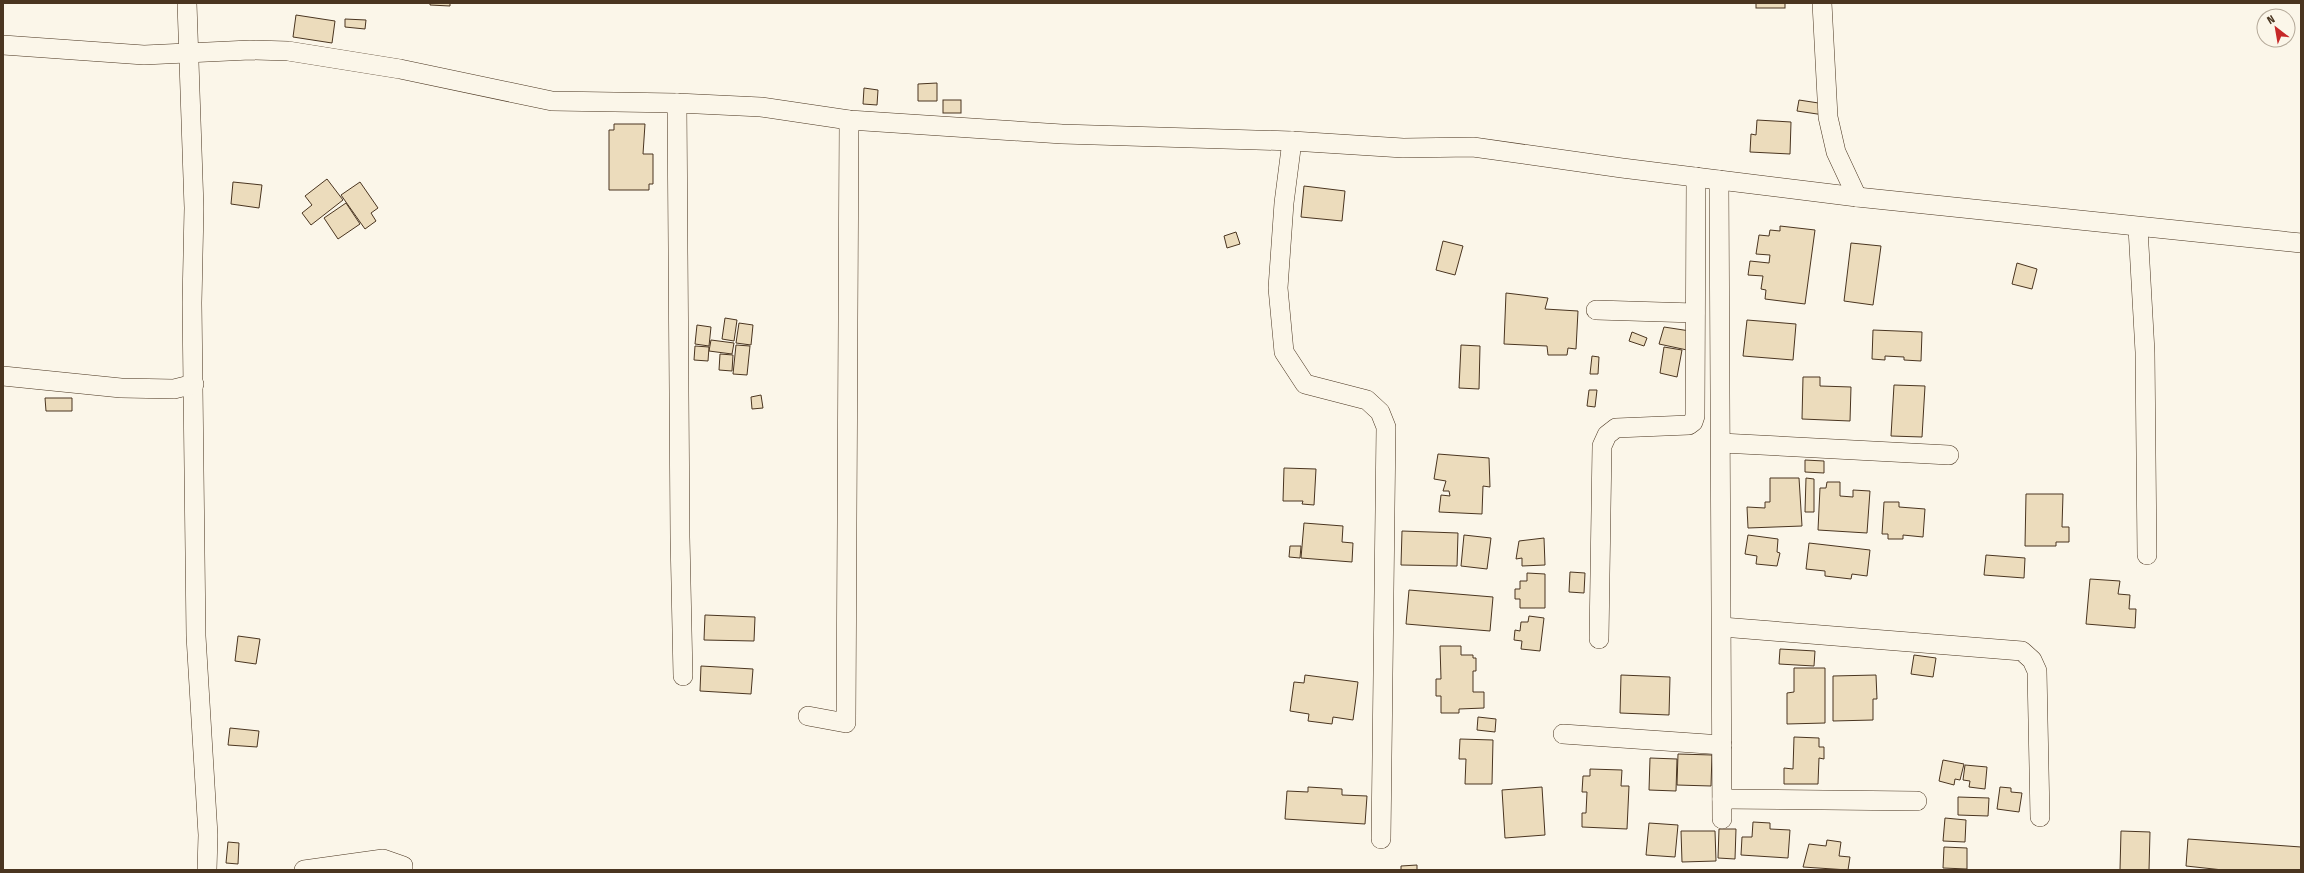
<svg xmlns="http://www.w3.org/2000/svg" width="2304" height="873" viewBox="0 0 2304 873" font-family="'Fira Sans Condensed',sans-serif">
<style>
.building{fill:#ecdcbc;stroke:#4a3520}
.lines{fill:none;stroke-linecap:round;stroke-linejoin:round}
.minor-casing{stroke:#4a3520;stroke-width:20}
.minor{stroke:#fbf6e9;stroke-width:19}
</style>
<rect width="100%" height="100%" fill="#fbf6e9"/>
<g class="building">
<polygon points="430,3 450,3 450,6 430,5"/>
<rect x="1756" y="3" width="29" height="5"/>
<polygon points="296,15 335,21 332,43 293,37"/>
<polygon points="345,19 366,20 365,29 345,27"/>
<polygon points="937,83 937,101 918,101 918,84"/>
<polygon points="864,88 878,90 877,105 863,104"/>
<rect x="943" y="100" width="18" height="13"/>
<polygon points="1799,100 1825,104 1824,115 1797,111"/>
<polygon points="1757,120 1791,122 1790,154 1750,152 1751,134 1756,135"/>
<polygon points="614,124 645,124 643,154 653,154 653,184 649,184 649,190 609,190 609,130 614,130"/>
<polygon points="327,179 343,200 311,225 302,213 312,205 305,196"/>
<polygon points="233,182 262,185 259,208 231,204"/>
<polygon points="360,182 378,208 371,213 376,221 365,229 341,195"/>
<polygon points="1304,186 1345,191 1342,221 1301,217"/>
<polygon points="346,203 360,224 338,239 324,218"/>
<polygon points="1780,226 1815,230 1805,304 1765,299 1766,290 1761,289 1763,276 1748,275 1750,261 1769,263 1770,255 1756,254 1759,235 1769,236 1770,230 1780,231"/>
<polygon points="1236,232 1240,244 1227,248 1224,236"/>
<polygon points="1443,241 1463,246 1455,275 1436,270"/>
<polygon points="1851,243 1881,246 1873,305 1844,301"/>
<polygon points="2017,263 2037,269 2032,289 2012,284"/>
<polygon points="1506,293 1548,298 1545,309 1578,311 1576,349 1568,348 1567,355 1548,355 1547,346 1504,344"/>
<polygon points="725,318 737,320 734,341 722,339"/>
<polygon points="1747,320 1796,324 1793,360 1743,356"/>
<polygon points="739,323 753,325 751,345 736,343"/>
<polygon points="697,325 711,327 709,346 695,344"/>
<polygon points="1664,327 1690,331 1687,350 1659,344"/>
<polygon points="1873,330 1922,332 1921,361 1904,360 1904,357 1885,356 1885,360 1872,359"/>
<polygon points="1632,332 1647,338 1644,346 1629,341"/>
<polygon points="711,340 734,343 732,354 709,351"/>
<polygon points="736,345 750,346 747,375 733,374"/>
<polygon points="1461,345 1480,346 1479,389 1459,388"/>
<polygon points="695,346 709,347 708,361 694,360"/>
<polygon points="1664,347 1682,350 1677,377 1660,373"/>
<polygon points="720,354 733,355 732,371 719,370"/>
<polygon points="1592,356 1599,357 1598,374 1590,374"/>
<polygon points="1803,377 1820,377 1820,386 1851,387 1850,421 1802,419"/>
<polygon points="1894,385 1925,386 1922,437 1891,436"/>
<polygon points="1589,390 1597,390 1595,407 1587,406"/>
<polygon points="761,395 763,408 752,409 751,397"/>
<polygon points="45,398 72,398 72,411 46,411"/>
<polygon points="1438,454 1489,458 1490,487 1483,486 1482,514 1439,512 1441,495 1450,496 1449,491 1443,491 1446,481 1434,479"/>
<polygon points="1805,460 1824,461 1824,473 1805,472"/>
<polygon points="1284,468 1316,469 1314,505 1302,504 1303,501 1283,501"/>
<polygon points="1770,478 1799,478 1802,526 1748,528 1747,507 1765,508 1765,502 1770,502"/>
<polygon points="1806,478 1814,479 1814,512 1805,512"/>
<polygon points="1827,482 1840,482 1840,496 1853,497 1853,490 1870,491 1867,533 1818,530 1820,488 1826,488"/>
<polygon points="2026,494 2063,494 2062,527 2069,527 2069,542 2056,542 2056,546 2025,546"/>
<polygon points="1884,502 1899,502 1899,507 1925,509 1923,537 1903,535 1903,539 1888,539 1888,534 1882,534"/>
<polygon points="1304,523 1343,526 1342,542 1353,543 1352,562 1301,558"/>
<polygon points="1402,531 1458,533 1457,566 1401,565"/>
<polygon points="1464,535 1491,538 1487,569 1461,566"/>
<polygon points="1748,535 1778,539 1777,552 1780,553 1777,566 1756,564 1757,556 1745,554"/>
<polygon points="1544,538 1545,565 1522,566 1522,558 1516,559 1519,541"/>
<polygon points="1809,543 1870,550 1867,576 1852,574 1851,579 1825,576 1825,571 1806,569"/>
<polygon points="1290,546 1301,546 1300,558 1289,557"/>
<polygon points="1986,555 2025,558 2024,578 1984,575"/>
<polygon points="1570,572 1585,573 1584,593 1569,592"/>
<polygon points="1527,573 1545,574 1545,608 1520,608 1520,599 1515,599 1515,589 1520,589 1520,581 1527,581"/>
<polygon points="2090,579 2120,581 2118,594 2130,595 2129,609 2136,609 2135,628 2086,624"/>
<polygon points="1409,590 1493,597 1490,631 1406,624"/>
<polygon points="705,615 755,617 754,641 704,640"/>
<polygon points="1529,616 1544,618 1540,651 1521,649 1522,641 1514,640 1515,630 1520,631 1521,622 1528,622"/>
<polygon points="238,636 260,639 256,664 235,661"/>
<polygon points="1440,646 1461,646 1461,655 1473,655 1473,658 1476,658 1476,671 1473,671 1473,692 1484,692 1484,708 1459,709 1459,713 1441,713 1441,696 1436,696 1436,679 1441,679"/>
<polygon points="1780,649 1815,651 1814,666 1779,664"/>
<polygon points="1914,655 1936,658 1933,677 1911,674"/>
<polygon points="701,666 753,669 751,694 700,691"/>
<polygon points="1794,668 1825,668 1825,723 1787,724 1787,693 1794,692"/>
<polygon points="1305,675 1358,682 1353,720 1333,717 1332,724 1308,721 1309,714 1290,711 1294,682 1304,683"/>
<polygon points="1621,675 1670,677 1669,715 1620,713"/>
<polygon points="1876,675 1877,699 1873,699 1873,720 1833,721 1833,676"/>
<polygon points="1478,717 1496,719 1495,732 1477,730"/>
<polygon points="230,728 259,731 257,747 228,745"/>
<polygon points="1794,737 1819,738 1819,747 1824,747 1824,759 1819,758 1818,784 1784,784 1784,768 1793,769"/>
<polygon points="1460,739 1493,740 1492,784 1465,784 1466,759 1459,759"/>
<polygon points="1678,754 1712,755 1711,786 1677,785"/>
<polygon points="1650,758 1677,759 1676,791 1649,790"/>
<polygon points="1943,760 1964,764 1960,780 1955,779 1954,785 1939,781"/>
<polygon points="1965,765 1987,767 1985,789 1969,787 1970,781 1963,780"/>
<polygon points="1590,769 1622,770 1621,786 1629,786 1627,829 1582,827 1582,813 1586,813 1587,792 1582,792 1583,776 1590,776"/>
<polygon points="1308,787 1342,789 1342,795 1367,796 1365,824 1285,819 1287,791 1308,792"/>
<polygon points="1542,787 1545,835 1505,838 1502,790"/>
<polygon points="2000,787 2011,788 2011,792 2022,793 2019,812 1997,809"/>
<polygon points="1958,797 1989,798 1988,816 1958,815"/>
<polygon points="1945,818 1966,820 1965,842 1943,841"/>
<polygon points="1753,822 1770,823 1770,829 1790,830 1788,858 1741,855 1742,837 1752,837"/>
<polygon points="1649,823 1678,825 1675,857 1646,855"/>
<polygon points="1719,829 1736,829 1735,859 1718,858"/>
<polygon points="1681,831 1715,831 1716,861 1682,862"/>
<polygon points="2121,831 2150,832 2149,870 2120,870"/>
<polygon points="2188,839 2301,847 2301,870 2223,870 2186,866"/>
<polygon points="1827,840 1841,842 1839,856 1850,857 1848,870 1803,867 1809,844 1826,846"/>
<polygon points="228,842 239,843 238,864 226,863"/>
<polygon points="1944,847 1967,848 1967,869 1943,868"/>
<polygon points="1417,865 1417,870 1401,870 1401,866"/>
</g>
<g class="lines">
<defs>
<g id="minor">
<polyline points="187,3 194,208 192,303 196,636 208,835 207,870"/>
<polyline points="1822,3 1828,117 1836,152 1857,197"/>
<polyline points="3,45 144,55 250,50 288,51 400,69 552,101 677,103 761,107 849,120 1062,134 1292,141 1403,148 1473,147 1622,168 1857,197 2301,243"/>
<polyline points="677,103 680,537 683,676"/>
<polyline points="1292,141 1284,203 1278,288 1284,352 1305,384 1367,400 1380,412 1386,427 1381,839"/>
<polyline points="1719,180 1722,819"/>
<polyline points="2138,228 2145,352 2147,555"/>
<polyline points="1596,310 1695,313"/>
<polyline points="3,376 121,388 174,389 194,384"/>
<polyline points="1721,443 1949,455"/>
<polyline points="1722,627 2022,651 2032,660 2037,671 2040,817"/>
<polyline points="1599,639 1602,446 1607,435 1616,428 1689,425 1693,422 1695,416 1696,177"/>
<polyline points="808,716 846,723 849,120"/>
<polyline points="1563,734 1722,745"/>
<polyline points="1722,799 1917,801"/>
<polyline points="304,870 383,859 403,866 403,870"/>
</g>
</defs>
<use href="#minor" class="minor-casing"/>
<use href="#minor" class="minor"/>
</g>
<rect width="2304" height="873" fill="none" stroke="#4a3520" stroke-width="8"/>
<g transform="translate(2276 28) rotate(329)"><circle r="19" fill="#fbf6e9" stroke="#b4a999"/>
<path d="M0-3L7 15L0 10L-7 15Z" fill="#c62828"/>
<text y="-6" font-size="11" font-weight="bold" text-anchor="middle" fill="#4a3520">N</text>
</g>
</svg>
